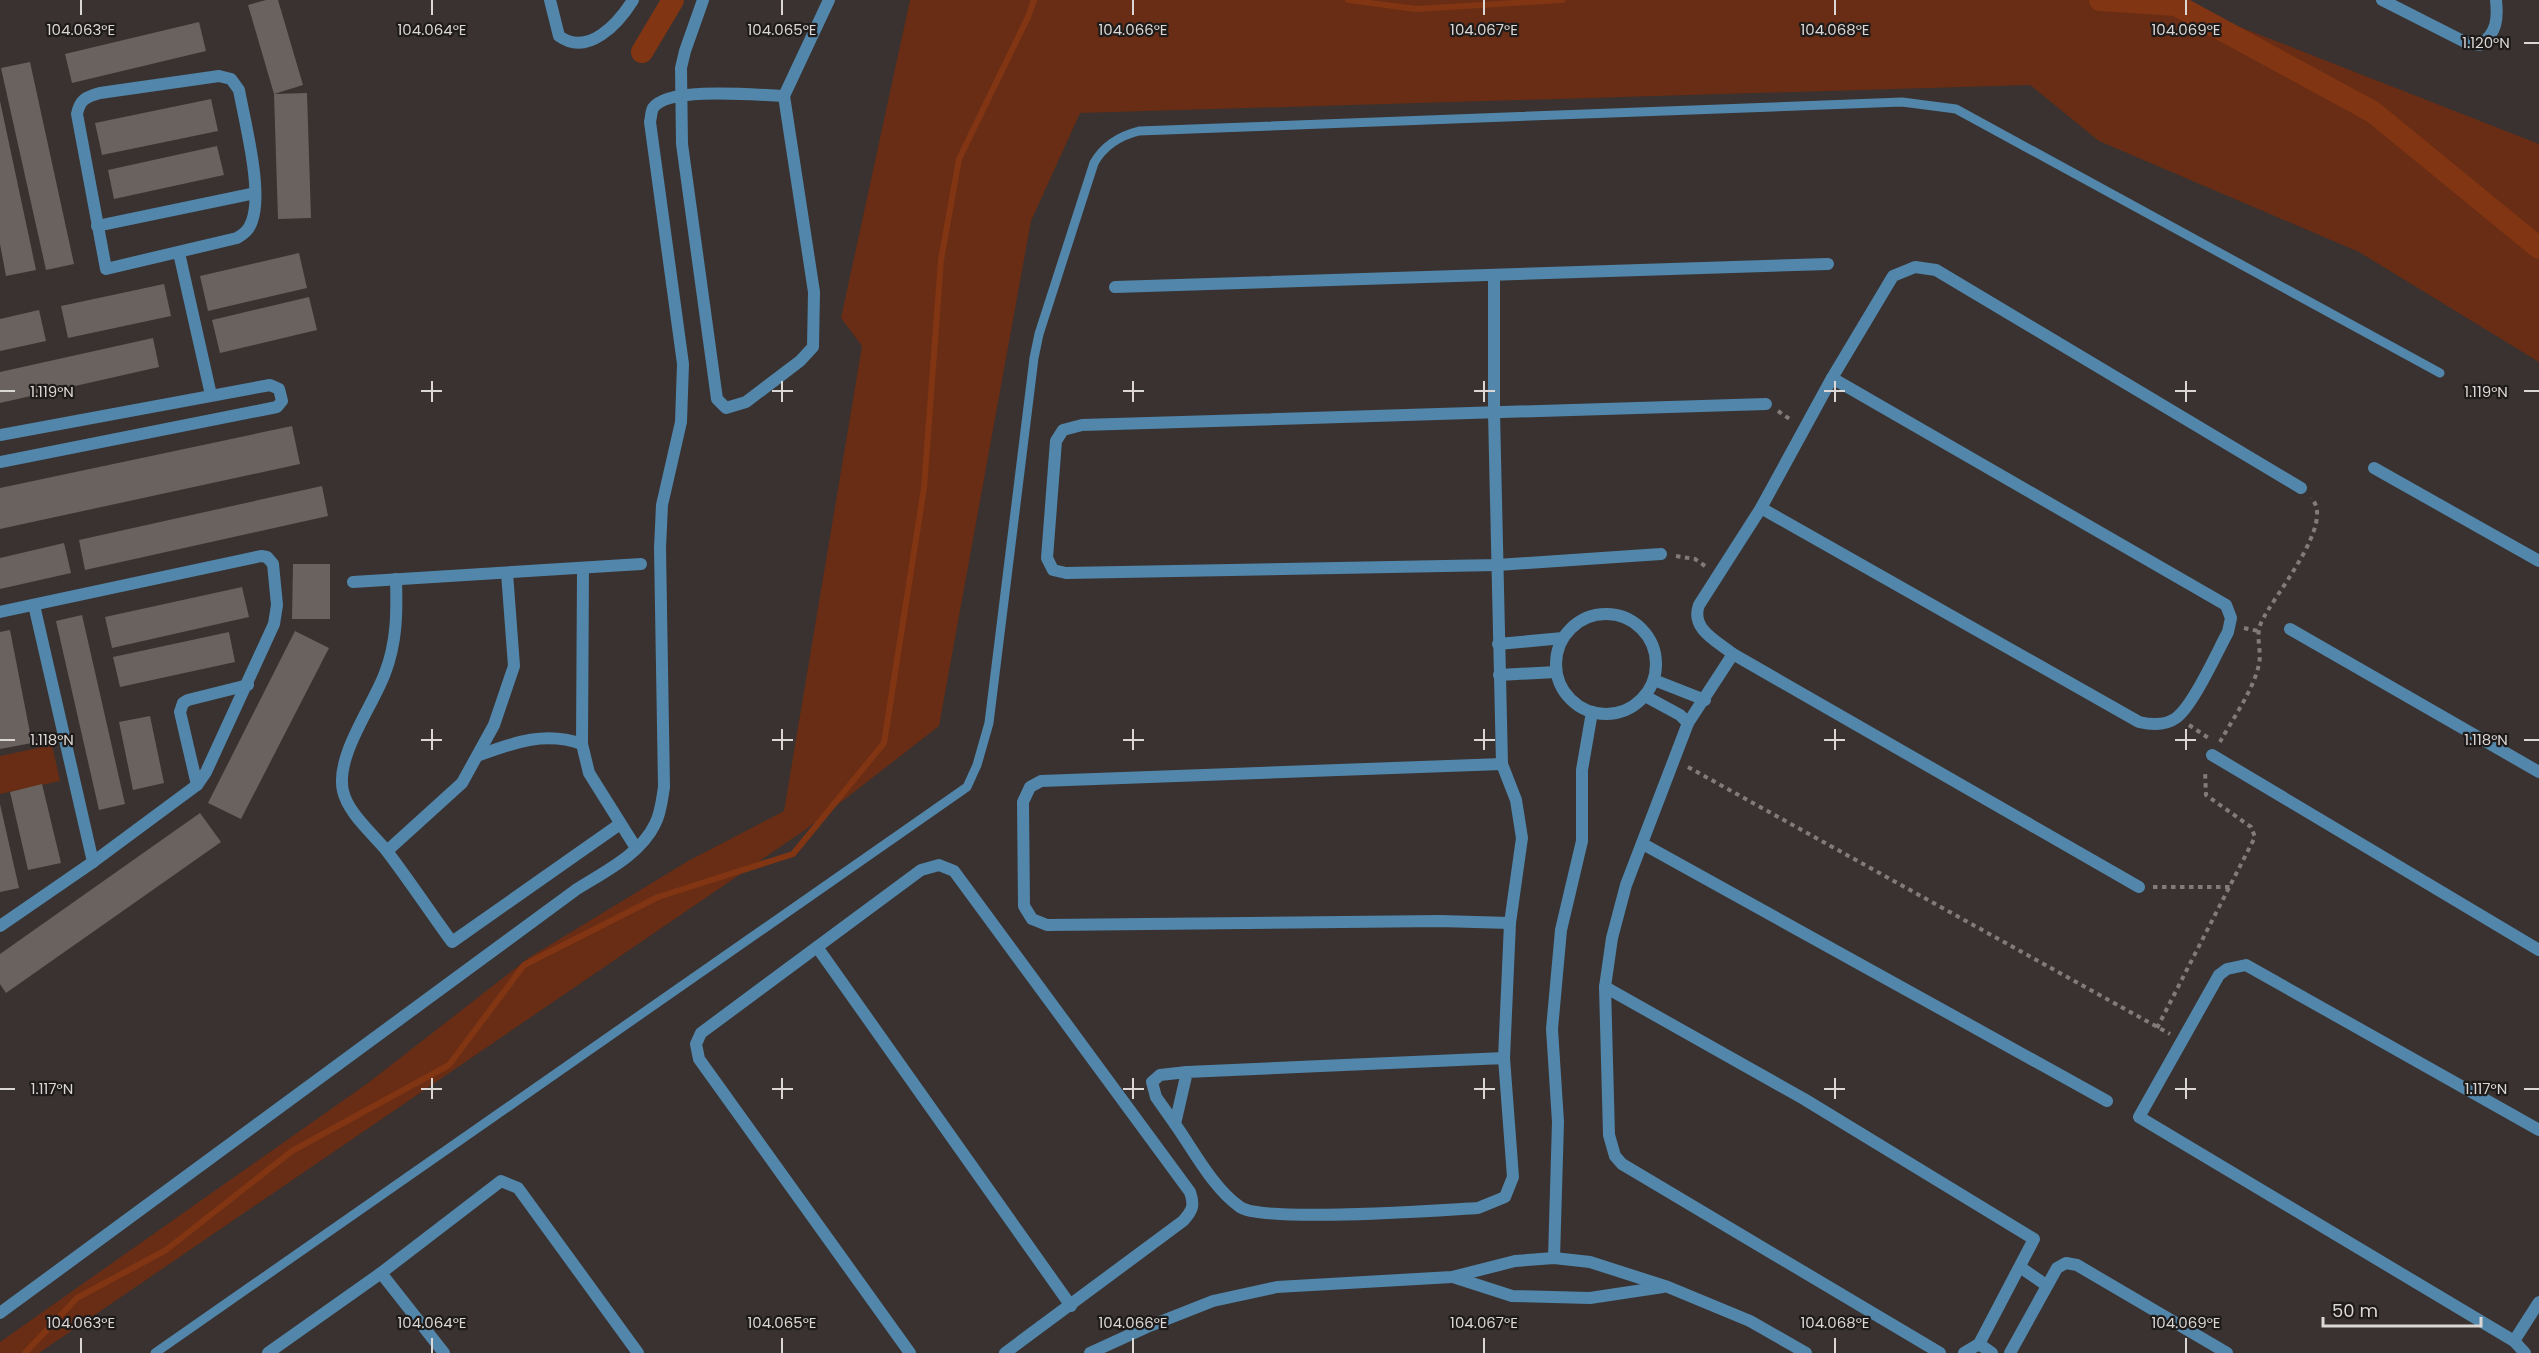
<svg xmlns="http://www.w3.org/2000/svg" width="2539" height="1353" viewBox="0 0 2539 1353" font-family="Poppins,sans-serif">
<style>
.green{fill:#682d14}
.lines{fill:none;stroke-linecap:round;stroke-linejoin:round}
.stream{stroke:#813513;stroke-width:6}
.canal{stroke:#813513;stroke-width:22}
.building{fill:#69625f}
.path{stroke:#817b79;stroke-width:4;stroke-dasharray:4.5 4.5;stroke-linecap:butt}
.lane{stroke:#5286aa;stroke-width:9}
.street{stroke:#5286aa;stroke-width:12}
.ticks{fill:none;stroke:#dbd7d5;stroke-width:2}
.ticks-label{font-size:15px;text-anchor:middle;fill:#dbd7d5;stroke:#1e1b1a;stroke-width:4.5;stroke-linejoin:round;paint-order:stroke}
</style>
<rect width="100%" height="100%" fill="#393230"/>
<g class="green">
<polygon points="910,0 2171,0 2539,144 2539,362 2359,252 2099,141 2030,85 1080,113 1031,221 939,726 805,830 39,1353 0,1353 0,1342 368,1083 530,957 688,861 784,811 862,346 841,318"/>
<polygon points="52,745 60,781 0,794 0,756"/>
</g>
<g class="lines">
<g class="stream">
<polyline points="1348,0 1416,9 1562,0"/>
<polyline points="25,1353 77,1298 166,1250 292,1151 449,1065 524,965 658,897 793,854 884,743 924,488 941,260 959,159 1028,17 1034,0"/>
</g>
<g class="canal">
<polyline points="2100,0 2176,5 2373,112 2539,248"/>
<polyline points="642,52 673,0"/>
</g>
</g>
<g class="building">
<polygon points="266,0 278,0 303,85 274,94 307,93 311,218 278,219 274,94 248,5"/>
<polygon points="199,22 206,51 72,83 65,54"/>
<polygon points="30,62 74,264 46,270 1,68"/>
<polygon points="211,99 218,131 102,155 95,123"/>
<polygon points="0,101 36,270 6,276 0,244"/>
<polygon points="217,146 224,175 114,199 108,170"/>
<polygon points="299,253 307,288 208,311 200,276"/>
<polygon points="164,284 171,316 68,338 61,306"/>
<polygon points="309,297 317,330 220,353 212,320"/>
<polygon points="39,310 46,341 0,351 0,319"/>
<polygon points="153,338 159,367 0,403 0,372"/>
<polygon points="292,426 300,464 0,529 0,488"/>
<polygon points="322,486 328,516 85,570 79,540"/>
<polygon points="64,543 71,573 0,589 0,558"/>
<polygon points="293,564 330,564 330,619 292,619"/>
<polygon points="242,587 249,617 112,648 105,617"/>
<polygon points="82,615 125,804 99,810 56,621"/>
<polygon points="10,630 32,743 0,749 0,632"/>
<polygon points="295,631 329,648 241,819 208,803"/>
<polygon points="229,632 235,662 120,687 113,657"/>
<polygon points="150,716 164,783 133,790 119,722"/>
<polygon points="42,784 61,863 28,870 10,792"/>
<polygon points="0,804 19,888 0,892"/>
<polygon points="200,813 221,842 6,993 0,984 0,954"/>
</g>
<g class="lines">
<g class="path">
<polyline points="1778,411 1791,420"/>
<polyline points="1676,556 1695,559 1705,566"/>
<polyline points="2244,628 2258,631"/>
<polyline points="2189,725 2210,739"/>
<path d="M2220,742C2232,720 2254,689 2259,664C2262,650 2255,637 2261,623C2272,597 2337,523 2311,498"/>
<polyline points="1688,767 2170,1034"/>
<polyline points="2153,887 2230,887"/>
<polyline points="2157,1028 2255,837 2251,827 2206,795 2205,770"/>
</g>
<path class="lane" d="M155,1353L967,787L977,765L989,723L1034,358L1039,334L1094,163C1104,145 1119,136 1139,131L1902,102L1956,109L2440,373"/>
<g class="street">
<path d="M550,0L559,36C588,57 618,24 633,0"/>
<polyline points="703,0 685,51 681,68 682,144 717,399 726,408 746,402 800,361 813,347 814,292 784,96 829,0"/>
<path d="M2382,0L2465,42L2480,45C2497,33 2498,19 2496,0"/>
<path d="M219,76L231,79L239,90C245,123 263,191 252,221C249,230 244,234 237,238L106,269L77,114C80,99 86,97 100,93Z"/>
<polyline points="97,226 255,193"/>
<polyline points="179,253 211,395"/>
<path d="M1494,275V412L1502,764L1516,800L1522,838L1510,923L1504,1058L1513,1177L1505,1197L1478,1208C1439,1210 1263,1223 1240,1207C1213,1188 1194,1151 1175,1124L1187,1072L1504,1058"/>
<polyline points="1115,287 1828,264"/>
<polyline points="0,435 270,385 279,389 282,401 277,407 0,462"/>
<polyline points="2374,468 2539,561"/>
<path d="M1761,508L2139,722C2152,725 2165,726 2176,718C2193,706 2217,652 2228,632L2231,618L2226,605L1832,378"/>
<polyline points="1661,554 1498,565 1066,573 1053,570 1047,558 1056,441 1063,430 1082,425 1766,404"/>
<polyline points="583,568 582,744 589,773 636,848"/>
<path d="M396,579C397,612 397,642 385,673C373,706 335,756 343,791C348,813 372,833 386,850C409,880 430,912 452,942L620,824"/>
<polyline points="353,582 641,564"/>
<polyline points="34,605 93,862"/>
<polyline points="0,612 261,556 267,557 273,564 277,605 274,624 206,772 197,785 93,862 0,926"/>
<circle cx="1606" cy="664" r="50"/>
<polyline points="2290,629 2539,772"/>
<polyline points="1498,644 1563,638"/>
<polyline points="1733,654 1688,723 1626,885 1612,938 1605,987 1609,1135 1615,1156 1622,1164 1940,1353"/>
<polyline points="1499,675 1556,672"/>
<polyline points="1654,680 1705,700"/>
<polyline points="1645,696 1680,715 1688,723"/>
<path d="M480,755C515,742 546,731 582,744"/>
<polyline points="2212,755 2539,950"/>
<polyline points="1502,764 1041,781 1030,787 1023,802 1024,906 1032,919 1047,925 1440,921 1510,923"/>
<polyline points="197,785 180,712 183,703 188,700 248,685"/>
<polyline points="1643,844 2107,1101"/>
<polyline points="387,851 462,783 494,725 514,666 507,573"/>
<path d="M2139,887L1733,654C1717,641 1690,629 1699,605L1761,508L1832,378L1893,276L1915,267L1936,270L2301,488"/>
<polyline points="817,947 1071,1306"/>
<polyline points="1605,987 1804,1099 2034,1239 1979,1344 1964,1353"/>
<polyline points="1175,1124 1156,1097 1152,1082 1160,1075 1187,1072"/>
<polyline points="1554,1258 1558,1122 1552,1029 1561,930 1582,841 1582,770 1592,712"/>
<polyline points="2020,1267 2046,1285"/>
<polyline points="381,1273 444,1353"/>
<polyline points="1453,1277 1512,1296 1590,1298 1663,1287"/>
<path d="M0,1313L577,889C604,872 641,854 655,824C661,813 662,799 664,787L660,548L662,505L681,422L683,364L650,122C651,118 651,112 653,108C667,86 758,95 784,96"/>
<polyline points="2514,1341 2539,1302"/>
<polyline points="1979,1344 1992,1353"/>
<polyline points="268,1353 381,1273 501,1181 518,1188 638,1353"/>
<path d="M910,1353L699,1059L696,1044L701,1033L921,870L939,865L954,871L1190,1192C1195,1206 1192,1211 1183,1221L1005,1353"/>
<polyline points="1090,1353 1147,1327 1213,1301 1277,1287 1452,1277 1515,1261 1554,1258 1590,1262 1668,1287 1750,1321 1806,1353"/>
<polyline points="2010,1353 2057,1268 2066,1263 2077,1265 2227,1353"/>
<polyline points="2525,1353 2514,1341 2139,1117 2219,975 2227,969 2246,965 2539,1130"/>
</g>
</g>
<path class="ticks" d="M81,0V15M432,0V15M782,0V15M1133,0V15M1484,0V15M1835,0V15M2186,0V15M2524,43H2539M432,381V402M782,381V402M1133,381V402M1484,381V402M1835,381V402M2186,381V402M0,391H15M421,391H442M772,391H793M1123,391H1144M1474,391H1495M1824,391H1845M2175,391H2196M2524,391H2539M432,729V750M782,729V750M1133,729V750M1484,729V750M1835,729V750M2186,729V750M0,740H15M421,740H442M772,740H793M1123,740H1144M1474,740H1495M1824,740H1845M2175,740H2196M2524,740H2539M432,1078V1099M782,1078V1099M1133,1078V1099M1484,1078V1099M1835,1078V1099M2186,1078V1099M0,1089H15M421,1089H442M772,1089H793M1123,1089H1144M1474,1089H1495M1824,1089H1845M2175,1089H2196M2524,1089H2539M81,1338V1353M432,1338V1353M782,1338V1353M1133,1338V1353M1484,1338V1353M1835,1338V1353M2186,1338V1353"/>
<g class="ticks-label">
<text x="81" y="35">104.063°E</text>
<text x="432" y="35">104.064°E</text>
<text x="782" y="35">104.065°E</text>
<text x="1133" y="35">104.066°E</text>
<text x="1484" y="35">104.067°E</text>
<text x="1835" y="35">104.068°E</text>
<text x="2186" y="35">104.069°E</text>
<text x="2486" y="48">1.120°N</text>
<text x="52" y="397">1.119°N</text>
<text x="2486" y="397">1.119°N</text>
<text x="52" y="745">1.118°N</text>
<text x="2486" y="745">1.118°N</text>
<text x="52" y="1094">1.117°N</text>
<text x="2486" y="1094">1.117°N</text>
<text x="81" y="1328">104.063°E</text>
<text x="432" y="1328">104.064°E</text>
<text x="782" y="1328">104.065°E</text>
<text x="1133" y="1328">104.066°E</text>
<text x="1484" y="1328">104.067°E</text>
<text x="1835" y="1328">104.068°E</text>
<text x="2186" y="1328">104.069°E</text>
</g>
<path d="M2323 1317v9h158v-9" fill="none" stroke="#dbd7d5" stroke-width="3"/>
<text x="2332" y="1317" font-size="18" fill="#dbd7d5" stroke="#1e1b1a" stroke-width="4.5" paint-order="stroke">50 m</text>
</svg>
